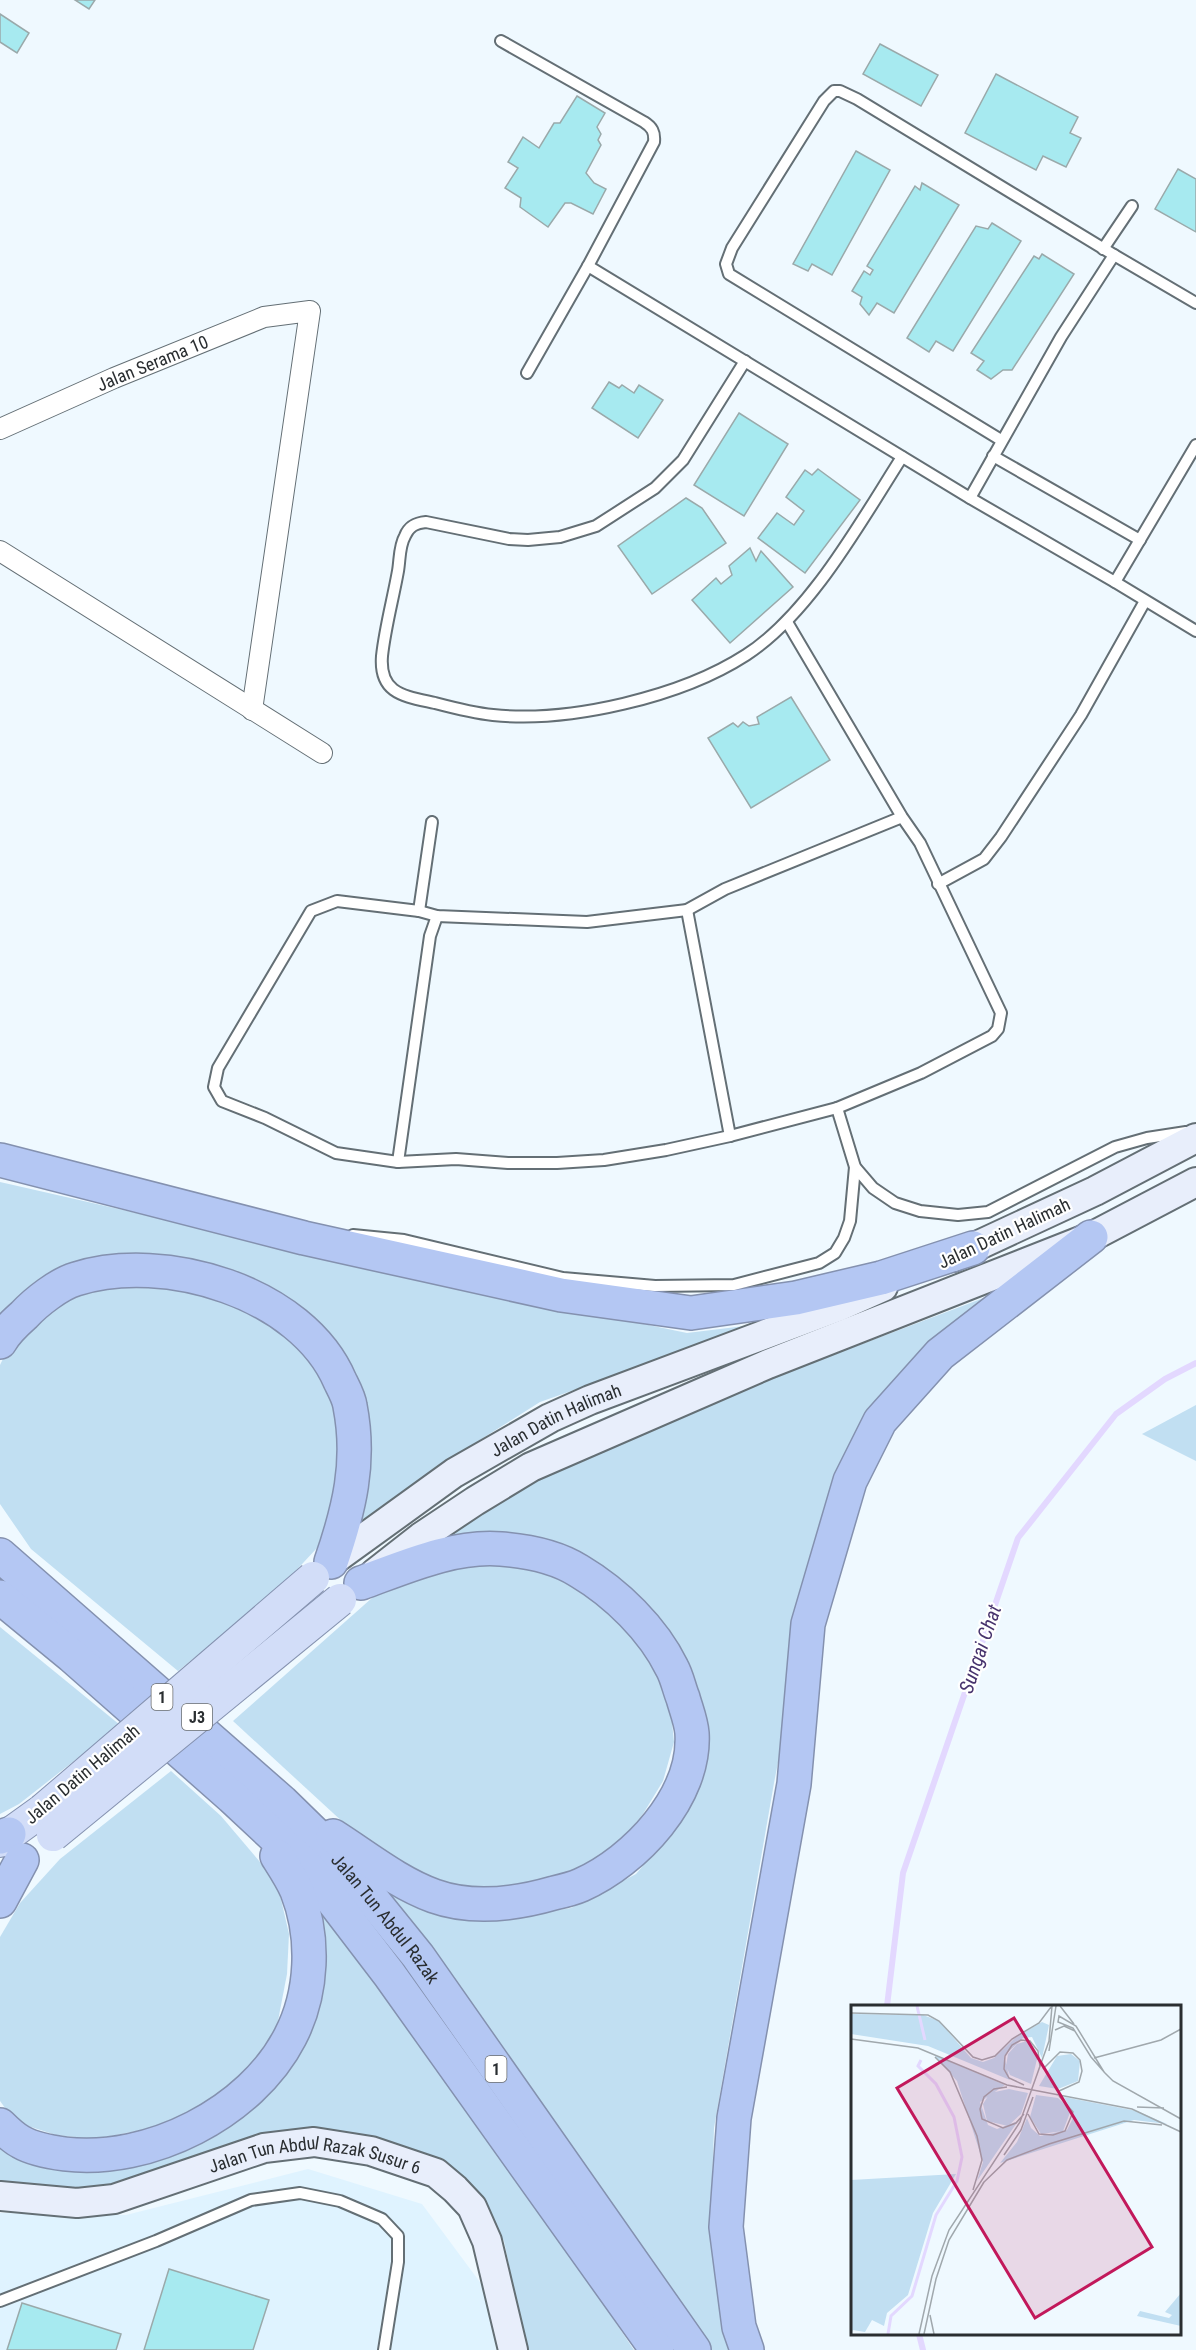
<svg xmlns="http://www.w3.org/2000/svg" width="1196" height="2350" viewBox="0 0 1196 2350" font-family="'Roboto Condensed',sans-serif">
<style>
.built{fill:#dff3ff}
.green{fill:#c1dff2}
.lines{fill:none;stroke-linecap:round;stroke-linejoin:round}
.stream{stroke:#e3d8ff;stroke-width:6}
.building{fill:#a7eaf0;stroke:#9aa9aa;stroke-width:1.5}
.lane-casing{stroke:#646f75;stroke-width:14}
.street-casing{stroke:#646f75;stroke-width:22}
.secondary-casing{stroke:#646f75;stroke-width:32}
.primary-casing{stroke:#8491af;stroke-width:34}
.highway-casing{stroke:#8491af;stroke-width:36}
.lane{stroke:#fff;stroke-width:10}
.street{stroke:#fff;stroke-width:20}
.secondary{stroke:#e8eefb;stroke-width:28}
.primary{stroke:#d2ddf8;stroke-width:32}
.highway{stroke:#b4c7f3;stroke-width:33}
.primary-bridge-casing{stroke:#8491af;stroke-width:34;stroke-linecap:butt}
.primary-bridge{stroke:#d2ddf8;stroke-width:32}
.labels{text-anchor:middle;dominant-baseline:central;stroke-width:4.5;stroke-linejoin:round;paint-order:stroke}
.shield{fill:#fff;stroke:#6a6d6f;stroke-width:1.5}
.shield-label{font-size:16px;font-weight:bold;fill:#2a2e31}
.street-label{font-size:18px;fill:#2a2e31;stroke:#fff}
.water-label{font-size:20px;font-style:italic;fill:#48346e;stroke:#fff}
.inset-river{fill:none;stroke:#e3d8ff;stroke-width:3}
.inset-road{fill:none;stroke:#a0a8ad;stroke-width:1.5}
.view{fill:#c2185b;fill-opacity:0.15;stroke:#c2185b;stroke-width:3}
.inset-edge{fill:none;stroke:#2a2e31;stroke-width:3}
</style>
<rect width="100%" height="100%" fill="#eff9ff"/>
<polygon class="built" points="308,2169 422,2204 488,2293 496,2350 0,2350 0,2213 126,2215"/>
<g class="green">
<polygon points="0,1182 417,1277 687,1333 761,1324 540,1402 456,1455 354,1534 367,1489 370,1441 359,1386 333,1343 163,1259 0,1326"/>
<path d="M145,1279L260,1307L317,1354L347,1433L330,1534L277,1591L178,1671L31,1549L0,1504V1365C14,1334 62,1295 94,1283C108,1278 129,1280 145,1279Z"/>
<polygon points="1018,1285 948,1342 819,1551 774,1783 714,2128 711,2215 747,2350 711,2350 670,2298 376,1882 509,1918 571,1908 636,1874 680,1822 702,1752 696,1691 567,1553 406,1563 509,1492 695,1407"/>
<polygon points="1196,1405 1196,1461 1142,1434"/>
<polygon points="472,1561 533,1566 589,1588 640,1636 669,1693 674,1742 663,1781 643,1814 621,1841 590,1864 558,1883 488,1891 453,1884 413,1872 358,1836 233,1721 381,1590"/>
<polygon points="0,1627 120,1725 19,1804 0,1814"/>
<polygon points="171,1771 221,1816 277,1882 289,1934 287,1974 277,2026 256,2062 207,2104 151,2128 96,2139 56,2135 25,2125 8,2112 0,2101 0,1937 20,1903 60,1859"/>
<polygon points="313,1898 531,2196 634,2350 526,2350 504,2241 480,2195 335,2133 82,2196 0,2182 0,2147 119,2160 281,2066"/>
</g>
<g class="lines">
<g class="stream">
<polyline points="887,2006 903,1873 1018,1538 1116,1414 1165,1379 1196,1363"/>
<polyline points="919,2334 923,2350"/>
</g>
</g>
<g class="building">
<polygon points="75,0 95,0 89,9"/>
<polygon points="0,14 29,33 17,53 0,42"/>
<polygon points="880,44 938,75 921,106 863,74"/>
<polygon points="996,74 1078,117 1070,133 1081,138 1066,167 1043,156 1036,170 965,133"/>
<polygon points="577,96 605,113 597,127 601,134 598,140 601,145 586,173 594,183 606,189 593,214 571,203 565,203 548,227 520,207 521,198 505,188 518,168 508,162 523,137 539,148 554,123 560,123"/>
<polygon points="856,151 890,170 832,275 812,264 808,271 793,264"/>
<polygon points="1178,169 1196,179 1196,232 1155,209"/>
<polygon points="922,183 959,205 894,313 877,303 869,315 860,304 862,297 852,291 864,271 870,275 873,270 867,266 915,186 920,190"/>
<polygon points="992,223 1021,241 953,351 936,341 929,352 907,338 976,226 988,229"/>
<polygon points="1042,254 1074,274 1012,370 1003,370 991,379 977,370 984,361 971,353 1034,256 1039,259"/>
<polygon points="609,382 619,388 622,385 634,393 639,385 663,400 638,438 592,408"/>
<polygon points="739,413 788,444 744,516 694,485"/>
<polygon points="818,469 860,500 805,573 758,538 777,513 794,525 804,511 786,497 805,470 812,475"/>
<polygon points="686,498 702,508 726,543 652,594 618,546"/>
<polygon points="750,548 756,561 761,551 793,587 730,643 692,600 716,578 721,584 732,575 729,566"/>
<polygon points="791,697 830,760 751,808 708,738 733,723 738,727 743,722 749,726 759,724 757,717"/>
<polygon points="169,2269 269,2300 253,2350 144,2350"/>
<polygon points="22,2303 121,2334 116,2350 7,2350"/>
</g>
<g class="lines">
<defs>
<g id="lane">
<path d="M501,41L644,122C652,127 655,132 654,142L588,266L527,373"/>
<polyline points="1103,249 1132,206"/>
<polyline points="588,266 970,498 1115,582 1196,631"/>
<path d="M745,361L683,460L655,488L596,526L560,537L528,540L509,539L426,522C416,523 409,526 405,536C399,546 400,560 398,571C393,599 385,628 382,656C379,694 404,696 435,703C454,708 473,713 493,715C569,723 681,697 746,655C810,614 861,521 902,457"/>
<polyline points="1001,440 729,274 726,264 732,248 824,101 834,91 840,91 857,99 1114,255 1196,303"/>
<polyline points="993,456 1140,540"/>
<polyline points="970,498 1061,337 1114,255"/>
<polyline points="1115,582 1196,445"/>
<polyline points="787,622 902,817 920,843 1001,1013 998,1029 992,1036 921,1073 837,1108 730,1136 666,1150 604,1160 557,1163 508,1163 456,1159 398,1162 336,1153 265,1118 222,1101 214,1087 218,1068 311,911 337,901 419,911 437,916 587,922 687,910 725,889 902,817"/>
<polyline points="938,884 984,859 1001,837 1081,715 1145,601"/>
<polyline points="687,910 730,1136"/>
<polyline points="419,911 432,822"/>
<polyline points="837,1108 855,1167 873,1188 895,1203 920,1211 958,1215 988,1212 1115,1147 1147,1138 1186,1132"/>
<polyline points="398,1162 430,936 437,916"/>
<polyline points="353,1235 404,1240 563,1278 655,1286 734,1285 819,1263 835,1253 844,1238 850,1221 855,1167"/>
<polyline points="0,2301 156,2241 251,2200 300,2193 340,2201 382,2219 398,2236 398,2262 384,2350"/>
</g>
<g id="street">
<path id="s1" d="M0,429L114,378L264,317L310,311L252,710"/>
<polyline points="0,551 322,753"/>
</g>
<g id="secondary">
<polyline points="953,1257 1095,1191 1196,1138"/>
<path id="s2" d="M331,1562L454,1473L550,1418L590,1400L838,1307L883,1287"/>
<polyline points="375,1573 421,1537 475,1501 531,1467 768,1364 1091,1237 1196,1182"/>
<path id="s3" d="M0,2196L77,2203L114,2199L264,2148L314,2142L371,2151L436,2173L455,2189L472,2207L487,2241L513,2350"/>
</g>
<polyline id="primary" points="0,1841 43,1810"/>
<g id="highway">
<polyline points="0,1160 304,1238 426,1265 561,1295 691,1313 796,1298 881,1278 973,1248"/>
<path d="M0,1342C6,1331 15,1323 24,1315C36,1302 59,1284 76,1279C164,1251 302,1292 340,1381C344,1389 349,1398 350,1406C361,1462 349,1510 331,1562"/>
<path id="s4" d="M0,1555L282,1802L322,1841L355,1878L418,1956L694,2350"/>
<polyline points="0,1597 72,1656 232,1797 308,1868 389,1974 657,2350"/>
<path d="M333,1836C366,1857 398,1883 434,1896C473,1910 516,1904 554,1893C563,1891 572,1889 581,1885C635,1861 696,1797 692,1733C691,1721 686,1709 683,1698C679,1688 677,1677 672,1668C653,1629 616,1593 579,1571C557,1557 527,1551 501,1549C454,1545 405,1567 361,1583"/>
<polyline points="0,1837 9,1834"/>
<polyline points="0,1901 22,1860"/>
<path d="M0,2125C6,2131 13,2138 21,2142C33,2149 50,2152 65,2154C149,2164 251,2113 290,2037C313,1993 315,1937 297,1891C292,1879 284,1867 277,1856"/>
<polyline points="747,2350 739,2327 726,2227 734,2118 794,1784 808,1624 850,1481 880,1421 940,1354 1091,1237"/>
</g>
</defs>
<use href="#lane" class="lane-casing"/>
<use href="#street" class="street-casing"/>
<use href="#secondary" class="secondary-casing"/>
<use href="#primary" class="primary-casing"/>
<use href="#highway" class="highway-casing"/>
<use href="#lane" class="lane"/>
<use href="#street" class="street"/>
<use href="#secondary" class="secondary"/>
<use href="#primary" class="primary"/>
<use href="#highway" class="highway"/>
<defs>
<g id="primary-bridge">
<polyline points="43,1810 313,1578"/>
<polyline points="53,1835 340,1600"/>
</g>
</defs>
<use href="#primary-bridge" class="primary-bridge-casing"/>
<use href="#primary-bridge" class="primary-bridge"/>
</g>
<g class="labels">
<g class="shield">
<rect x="151.5" y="1684" width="21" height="26" rx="4.5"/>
<rect x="182" y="1704" width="30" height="26" rx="4.5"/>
<rect x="485.5" y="2056" width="21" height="26" rx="4.5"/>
</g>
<g class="shield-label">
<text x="162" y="1697">1</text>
<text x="197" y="1717">J3</text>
<text x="496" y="2069">1</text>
</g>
<g class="street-label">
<text stroke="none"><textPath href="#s1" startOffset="166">Jalan Serama 10</textPath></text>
<text transform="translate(1004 1233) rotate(-25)">Jalan Datin Halimah</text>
<text stroke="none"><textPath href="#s2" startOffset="267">Jalan Datin Halimah</textPath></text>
<text transform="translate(82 1774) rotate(-40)">Jalan Datin Halimah</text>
<text stroke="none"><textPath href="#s4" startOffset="531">Jalan Tun Abdul Razak</textPath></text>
<text stroke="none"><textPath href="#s3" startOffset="324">Jalan Tun Abdul Razak Susur 6</textPath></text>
</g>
<g class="water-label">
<text transform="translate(980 1649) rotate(-71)">Sungai Chat</text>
</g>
</g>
<g transform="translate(851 2005)">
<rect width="330" height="330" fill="#eff9ff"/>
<path d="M0,9L72,10L88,16L120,53L132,57L143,53L164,33L191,17L198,20L191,53L181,32L172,33L153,51L159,75L77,41L0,29ZM176,36L187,50L180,79L159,70L155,61L157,49L166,39ZM220,49L229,56L227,76L207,84L188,81L206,51ZM83,50L154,80L129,97L137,120L146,124L167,116L126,176L132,157L106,76ZM158,84L177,88L170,109L157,121L136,116L132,99L139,88ZM185,90L207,93L220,105L212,126L190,129L179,112ZM213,92L286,106L316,119L283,115L149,158L166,137L176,113L180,123L189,131L216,125L223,111ZM105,169L82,208L57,290L36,308L33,321L21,315L14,327L2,325L0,329V175ZM330,288V321L286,311L289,306L318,313L321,310L314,307Z" fill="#c1dff2"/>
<path class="inset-river" d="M66,1L74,35M37,329L40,311L61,291L85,210L106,176L111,152L103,112L85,79L67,61L70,55"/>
<path class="inset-road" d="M209,1L223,19M0,8L77,10L88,16L122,52L131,55L144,51L161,34L188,18L200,2M204,25L213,21L224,26M0,34L67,43L156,80L281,104L330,127M198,46L205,1M84,52L99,67L126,131L131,155L122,185M243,53L310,35L330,24M192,64L209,47L222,48L229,55L231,66L228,77L208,86M253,67L225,21L208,11L207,17L222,23L240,52L254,68L262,76L330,114M173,80L158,73L153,64L154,51L161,40L170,35L179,36L187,46L189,62M156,82L143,84L133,92L129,104L131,114L152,123L165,118L173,109M286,102L313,103M177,109L188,129L202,130L214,126L222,107L208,91M153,150L170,125L182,92M132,178L156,155L198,139L273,116L311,120M79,310L83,329M68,329L81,271L98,225L169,117L198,36L201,1M73,329L85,274L98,235L133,177"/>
<path class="view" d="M163,13L301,242L184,313L46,83Z"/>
<rect width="330" height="330" class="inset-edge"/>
</g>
</svg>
